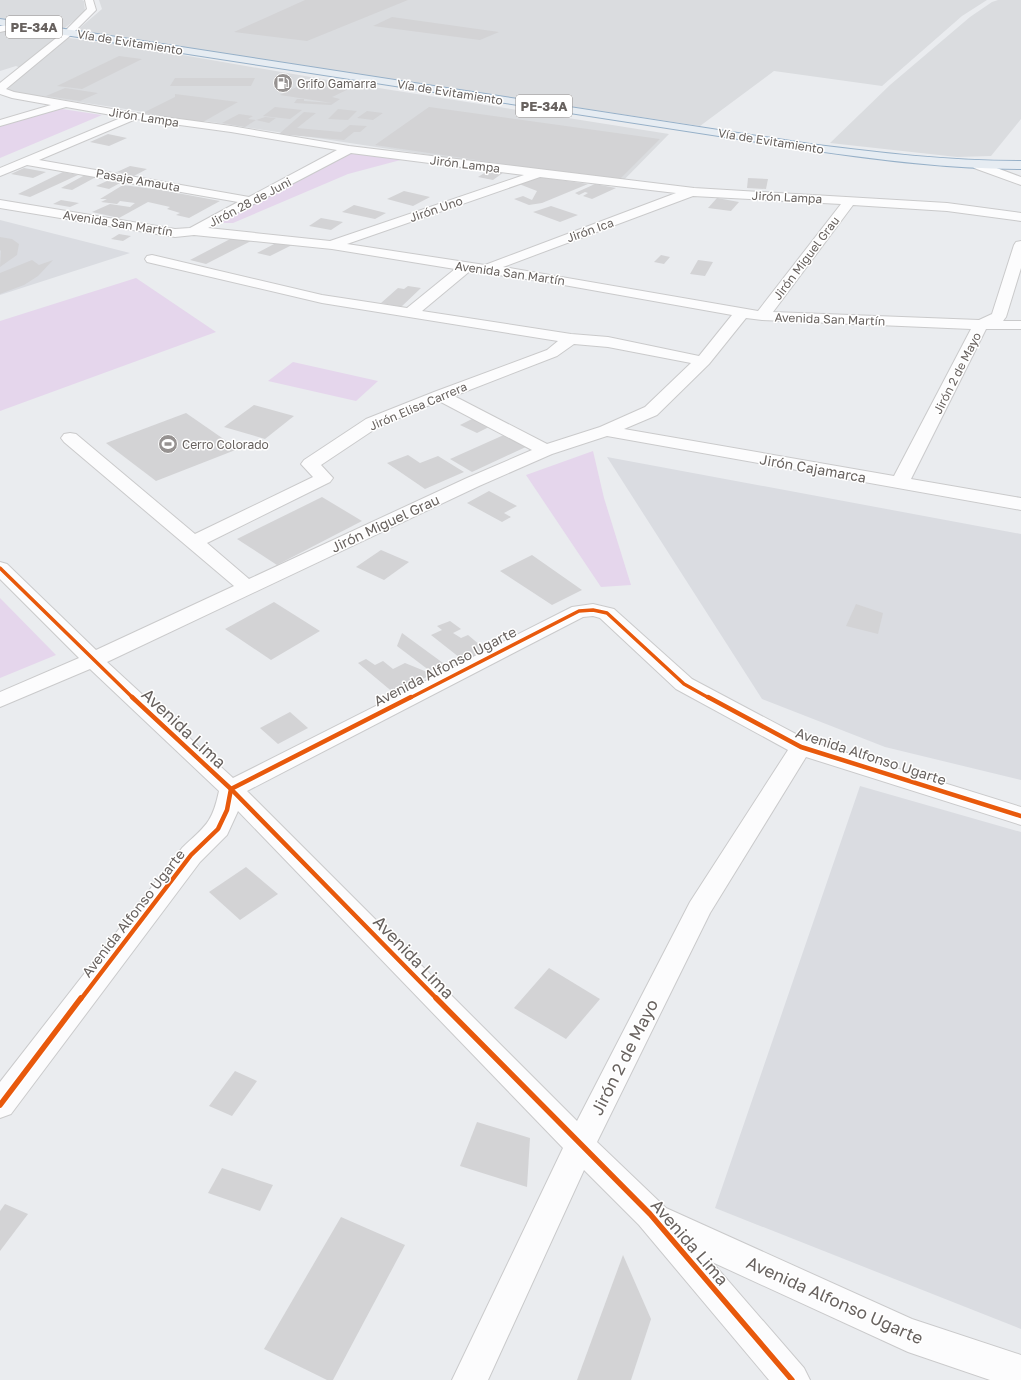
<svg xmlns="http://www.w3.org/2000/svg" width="1021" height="1380" viewBox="0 0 1021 1380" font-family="'Golos Text',sans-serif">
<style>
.industrial{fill:#dadcdf}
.education{fill:#dadce1}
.green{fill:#e5d6ec}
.building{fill:#d3d3d5}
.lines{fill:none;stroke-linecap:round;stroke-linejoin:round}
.minor-casing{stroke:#cacacb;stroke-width:2}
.tertiary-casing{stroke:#cacacb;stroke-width:2}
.secondary-casing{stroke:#cacacb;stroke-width:2}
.trunk-casing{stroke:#96b0c8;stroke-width:2}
.minor{fill:#fcfcfd;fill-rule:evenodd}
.tertiary{fill:#fcfcfd;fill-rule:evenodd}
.secondary{fill:#fcfcfd;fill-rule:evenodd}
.trunk{fill:#e6ecf2;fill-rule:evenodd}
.cycleway-far2-casing{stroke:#fff;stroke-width:5.5}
.cycleway-far1-casing{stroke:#fff;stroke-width:7}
.cycleway-casing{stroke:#fff;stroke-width:8}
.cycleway-far2{stroke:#e8590c;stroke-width:3.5}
.cycleway-far1{stroke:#e8590c;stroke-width:4.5}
.cycleway{stroke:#e8590c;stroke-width:5.5}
.labels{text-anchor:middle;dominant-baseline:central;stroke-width:3;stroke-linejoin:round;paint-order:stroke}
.far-street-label{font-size:12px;fill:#68625f;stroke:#fff}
.far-poi-label{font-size:12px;fill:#68625f;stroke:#fff;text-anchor:start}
.shield{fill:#fff;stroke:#95918f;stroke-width:1}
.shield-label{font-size:13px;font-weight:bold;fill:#68625f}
.street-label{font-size:14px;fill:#68625f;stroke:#fff}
.near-street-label{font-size:17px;fill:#68625f;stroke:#fff}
</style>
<rect width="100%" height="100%" fill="#eaecef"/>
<g class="industrial">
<polygon points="0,0 82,0 84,1 85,12 62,30 0,20"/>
<polygon points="99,0 987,0 962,16 882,86 774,71 700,126 75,32 102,9"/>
<polygon points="998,0 1021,0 1021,119 991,156 957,157 830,143 890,85 970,17 992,2"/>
<polygon points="0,29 130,46 328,80 669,134 620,184 13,92 6,89 25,70 16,66 0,71"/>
</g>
<g class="education">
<polygon points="0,220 130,253 0,295"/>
<polygon points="607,457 1021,534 1021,780 885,747 762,699"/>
<polygon points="860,786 1021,832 1021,1329 715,1208"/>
</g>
<g class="green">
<polygon points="62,109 102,115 0,158 0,125"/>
<polygon points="354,152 408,158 348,174 233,223 213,223"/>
<polygon points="136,278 216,332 0,411 0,321"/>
<polygon points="293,362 378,381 356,401 268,381"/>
<polygon points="593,451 604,498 631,585 601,587 526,475"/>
<polygon points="0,598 56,655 0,678"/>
</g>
<g class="building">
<polygon points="305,0 408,0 307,41 234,32"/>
<polygon points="392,17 499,32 480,40 373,26"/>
<polygon points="119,56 142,59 82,89 57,86"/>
<polygon points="175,78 255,78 251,86 170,86"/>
<polygon points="311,80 353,87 332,97 340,99 331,105 294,103 297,99 304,99 304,101 332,103 280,95"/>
<polygon points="65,88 98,93 80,101 46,96"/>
<polygon points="175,94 238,102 203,122 143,113 175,97"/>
<polygon points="275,107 302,110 290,119 263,116"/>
<polygon points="429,107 660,139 618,181 375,145"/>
<polygon points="338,109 357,111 348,120 328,119"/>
<polygon points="367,111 383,113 373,120 357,118"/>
<polygon points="304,112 316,113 297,128 341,132 350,125 367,126 360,132 354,132 344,140 279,134"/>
<polygon points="239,114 253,116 248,119 256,120 265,117 276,118 269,123 256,120 245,127 222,123"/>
<polygon points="108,134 127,138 109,146 90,142"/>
<polygon points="130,166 147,169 134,176 117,172"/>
<polygon points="24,168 46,172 33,178 11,174"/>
<polygon points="489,170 504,172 493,180 478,177"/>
<polygon points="63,172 78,175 30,197 18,194"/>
<polygon points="85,175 96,177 72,190 61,188"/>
<polygon points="539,177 588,184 542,203 529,205 514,199 523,196 532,200 537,191 519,184"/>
<polygon points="748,178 768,179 766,189 747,188"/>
<polygon points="107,181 120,183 109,189 96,186"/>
<polygon points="595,184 616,188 592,199 583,196 588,193 585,192 579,195 575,193"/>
<polygon points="123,185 161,190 220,201 189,218 176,215 180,213 167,209 170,207 148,202 119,218 92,212 110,204 130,207 135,203 120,201 117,204 101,202 107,199 100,199"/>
<polygon points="404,191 430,197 413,206 387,199"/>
<polygon points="717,198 739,202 731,211 708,208"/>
<polygon points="61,200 79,203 70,207 53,204"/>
<polygon points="354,205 386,213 375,219 342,212"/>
<polygon points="551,206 578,215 560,222 533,212"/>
<polygon points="321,218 343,222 331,230 309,226"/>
<polygon points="119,234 131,236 123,241 111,239"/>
<polygon points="0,237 12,239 19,244 17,255 0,267 1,251 0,250"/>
<polygon points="234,237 253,240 206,264 190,260"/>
<polygon points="276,243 292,245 270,256 257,253"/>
<polygon points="661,255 670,257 664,264 654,262"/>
<polygon points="32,260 39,265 53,260 38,276 24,285 0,294 0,273"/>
<polygon points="698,260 713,262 705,276 690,274"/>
<polygon points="408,286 421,288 401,307 381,303 398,288 404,289"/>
<polygon points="254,405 294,416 265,439 224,427"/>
<polygon points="186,413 238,449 156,481 106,443"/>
<polygon points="474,418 491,426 477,433 460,425"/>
<polygon points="506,434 528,446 472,472 450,459"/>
<polygon points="408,455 420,463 438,456 464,472 425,489 387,463"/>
<polygon points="489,491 517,506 504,513 511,517 502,522 467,503"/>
<polygon points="322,497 362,521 277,565 237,539"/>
<polygon points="381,550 409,562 384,580 356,567"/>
<polygon points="532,555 582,590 552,605 500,571"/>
<polygon points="274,602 320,631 271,660 225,629"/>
<polygon points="856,604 883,613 878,634 846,626"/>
<polygon points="450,621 461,629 453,633 461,638 468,635 486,650 464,661 431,635 442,630 437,626"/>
<polygon points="402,633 443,663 430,671 397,646"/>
<polygon points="366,659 375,665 383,661 393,669 405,663 432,674 395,694 358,663"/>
<polygon points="290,712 308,728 278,744 260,728"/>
<polygon points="246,867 278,894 240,920 209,892"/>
<polygon points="549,968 600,999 566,1039 514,1008"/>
<polygon points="235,1071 257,1081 232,1116 209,1106"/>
<polygon points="477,1122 530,1138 527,1187 460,1166"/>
<polygon points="222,1168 273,1185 260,1211 208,1193"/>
<polygon points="5,1204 28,1214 0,1251 0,1211"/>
<polygon points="341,1217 405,1245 333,1380 327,1380 264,1349"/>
<polygon points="623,1255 651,1319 631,1380 577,1380"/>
</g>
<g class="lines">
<defs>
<g id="minor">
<polygon points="19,22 24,25 22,27 0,32 0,26"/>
<path d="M68,30L71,31L73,33L71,35L6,89L14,92L135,113L231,126L349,146L694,188L947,203L1021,213V221L947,211L853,205L773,312L979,320L992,314L1014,245L1016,242L1021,241V268L1006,317L1003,321H1021V329H986L911,479L1021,498V510L607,436L552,454L479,486L107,662L233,778L572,607L593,604L614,609L692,679L809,741L1021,807V825L806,757L710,913L597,1142L666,1208L912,1319L1021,1355V1380H990L908,1352L712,1262L804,1368L810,1380H769L639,1225L584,1170L488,1380H452L563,1148L238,811L227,835L200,862L11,1114L0,1118V1082L182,848C205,826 212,824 219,791L90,669L0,707V692L79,658L0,579V562L7,564L96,650L234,586L64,442L61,438L64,434L70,433L76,434L195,534L313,477L301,464L304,460L366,419L434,392L547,350L558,341L322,303L147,262L145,259L147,256L152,255L322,295L407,308L455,269L332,249L194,235L175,237L0,208V200L175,229L190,228L238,202L27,165L0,176V168L123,117L66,107L0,126V120L51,105L12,98L0,94V83L65,31ZM136,119L231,132L337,150L249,197L39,160ZM351,153L524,175L330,241L208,228ZM540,177L676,193L485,265L347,244ZM693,196L841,204L758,311L503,267ZM470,271L547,282L732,315L699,356L608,337L571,334L422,311ZM746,318L762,320L971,329L894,476L624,429L657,415L709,364ZM574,344L608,347L691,363L645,407L600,427L547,444L454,396L557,356ZM439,401L532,450L467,478L249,579L207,543L330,482L333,478L321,465L378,427ZM593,616L600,618L676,689L788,750L690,902L577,1121L247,791L583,617Z"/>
</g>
<polygon id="tertiary" points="978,161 1021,177 1021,185 974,168 972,165 974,162"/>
<polygon id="secondary" points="85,0 93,0 96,10 71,35 65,35 63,33 87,9"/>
<path id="trunk" d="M0,19L810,144C880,153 950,161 1021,161V169C950,169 880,160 810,150L0,25Z"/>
</defs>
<use href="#minor" class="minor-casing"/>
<use href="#tertiary" class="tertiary-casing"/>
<use href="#secondary" class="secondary-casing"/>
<use href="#trunk" class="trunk-casing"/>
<use href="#minor" class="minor"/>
<use href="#tertiary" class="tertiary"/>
<use href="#secondary" class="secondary"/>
<use href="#trunk" class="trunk"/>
<defs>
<g id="cycleway-far2">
<polyline points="0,568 133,698"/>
<polyline points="410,698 579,611 593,610 607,613 684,684 709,698"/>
</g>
<g id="cycleway-far1">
<polyline points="132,697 231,789 437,999"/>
<polyline points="708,697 801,747 1021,816"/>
<polyline points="81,999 191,855 218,829 227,810 231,789 411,697"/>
</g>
<g id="cycleway">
<polyline points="436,998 650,1214 792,1380"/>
<polyline points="0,1105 81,998"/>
</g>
</defs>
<use href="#cycleway-far2" class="cycleway-far2-casing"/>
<use href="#cycleway-far1" class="cycleway-far1-casing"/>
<use href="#cycleway" class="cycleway-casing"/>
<use href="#cycleway-far2" class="cycleway-far2"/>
<use href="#cycleway-far1" class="cycleway-far1"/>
<use href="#cycleway" class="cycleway"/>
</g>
<defs>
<symbol id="fuel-disc" viewBox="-11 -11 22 22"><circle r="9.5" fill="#969291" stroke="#fff"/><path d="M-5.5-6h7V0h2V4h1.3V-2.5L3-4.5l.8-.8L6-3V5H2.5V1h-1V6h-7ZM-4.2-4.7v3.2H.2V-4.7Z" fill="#fff"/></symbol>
<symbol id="stadium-disc" viewBox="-11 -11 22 22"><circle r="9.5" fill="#969291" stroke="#fff"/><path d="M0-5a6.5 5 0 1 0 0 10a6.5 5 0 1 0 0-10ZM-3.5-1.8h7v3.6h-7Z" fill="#fff"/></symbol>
</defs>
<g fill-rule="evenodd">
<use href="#fuel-disc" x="272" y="72" width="22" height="22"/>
<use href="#stadium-disc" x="157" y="433" width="22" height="22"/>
</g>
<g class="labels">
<g class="far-street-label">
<text transform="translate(130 42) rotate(9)">Vía de Evitamiento</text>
<text transform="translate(450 92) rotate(9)">Vía de Evitamiento</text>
<text transform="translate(144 117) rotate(9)">Jirón Lampa</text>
<text transform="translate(771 141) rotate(9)">Vía de Evitamiento</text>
<text transform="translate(465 164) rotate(7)">Jirón Lampa</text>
<text transform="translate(138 180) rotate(10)">Pasaje Amauta</text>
<text transform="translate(787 197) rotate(3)">Jirón Lampa</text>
<text transform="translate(250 202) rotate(-28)">Jirón 28 de Juni</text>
<text transform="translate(436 209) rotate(-19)">Jirón Uno</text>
<text transform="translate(118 223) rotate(9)">Avenida San Martín</text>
<text transform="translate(590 230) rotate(-20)">Jirón Ica</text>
<text transform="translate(806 258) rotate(-53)">Jirón Miguel Grau</text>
<text transform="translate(510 273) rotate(8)">Avenida San Martín</text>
<text transform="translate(830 319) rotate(2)">Avenida San Martín</text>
<text transform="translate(957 373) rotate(-63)">Jirón 2 de Mayo</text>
<text transform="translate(418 406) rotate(-23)">Jirón Elisa Carrera</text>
</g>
<g class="far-poi-label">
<text x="297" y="83">Grifo Gamarra</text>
<text x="182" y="444">Cerro Colorado</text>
</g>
<g class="shield">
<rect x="6" y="16" width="56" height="22" rx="3"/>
<rect x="516" y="95" width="56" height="22" rx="3"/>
</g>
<g class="shield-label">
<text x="34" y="27">PE-34A</text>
<text x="544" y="106">PE-34A</text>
</g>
<g class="street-label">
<text transform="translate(813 468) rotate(10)">Jirón Cajamarca</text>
<text transform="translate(385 523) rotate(-25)">Jirón Miguel Grau</text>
<text transform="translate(445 666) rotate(-27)">Avenida Alfonso Ugarte</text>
<text transform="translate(871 756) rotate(18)">Avenida Alfonso Ugarte</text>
<text transform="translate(133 913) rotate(-52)">Avenida Alfonso Ugarte</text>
</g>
<g class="near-street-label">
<text transform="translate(184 728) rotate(43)">Avenida Lima</text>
<text transform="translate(414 957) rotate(46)">Avenida Lima</text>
<text transform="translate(624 1057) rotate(-63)">Jirón 2 de Mayo</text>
<text transform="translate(690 1242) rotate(49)">Avenida Lima</text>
<text transform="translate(835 1300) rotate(24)">Avenida Alfonso Ugarte</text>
</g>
</g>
</svg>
